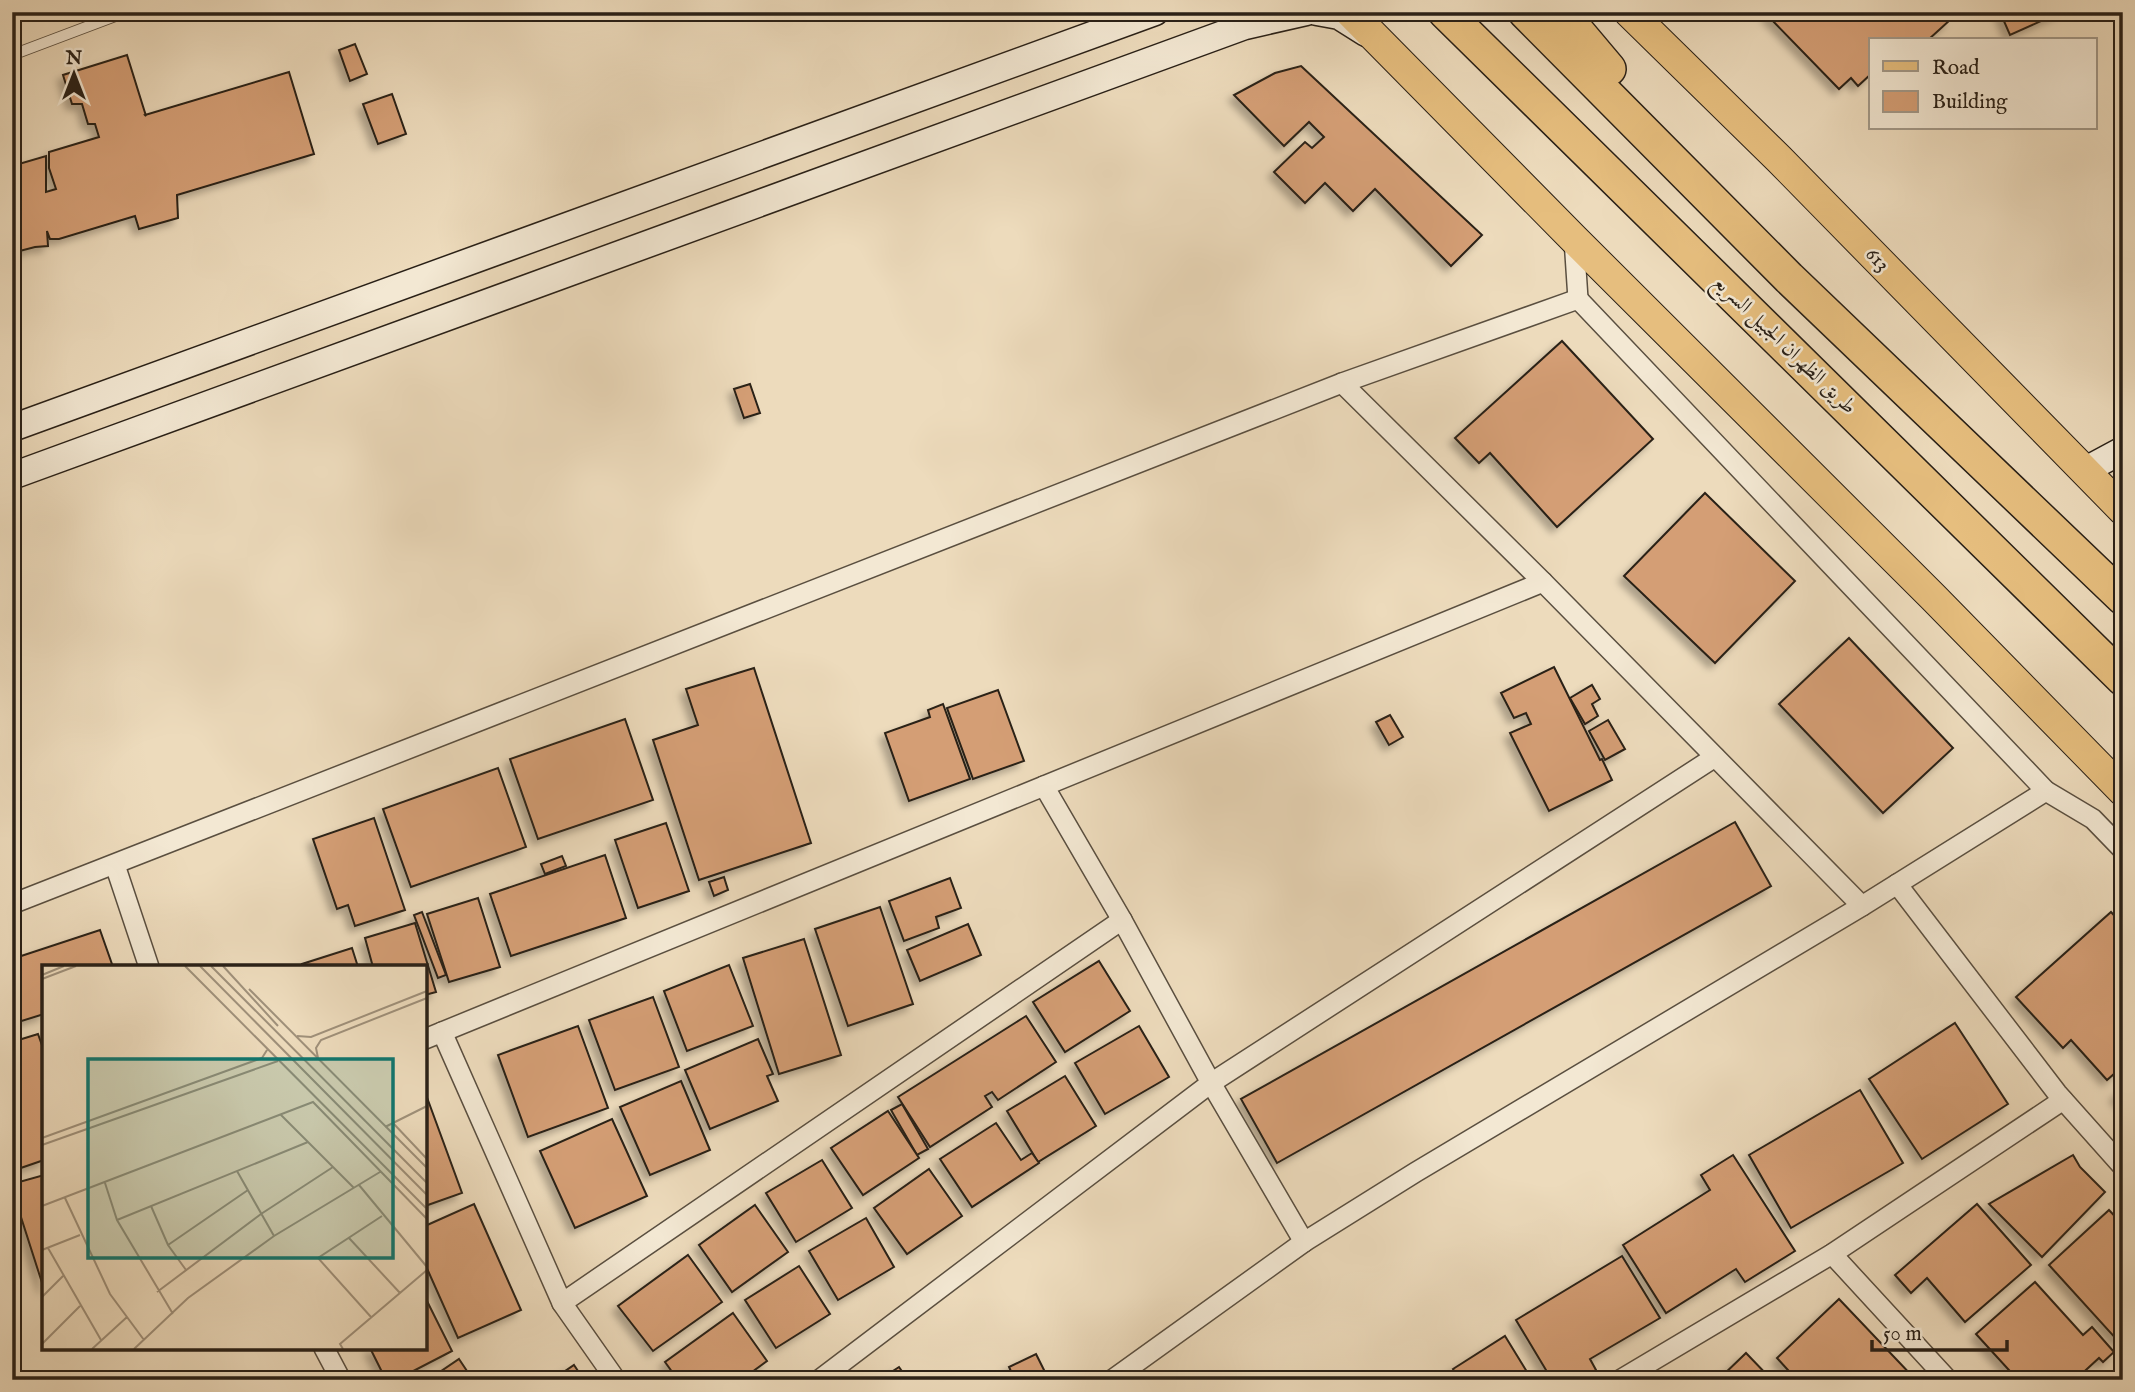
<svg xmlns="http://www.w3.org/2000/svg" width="2135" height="1392" viewBox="0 0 2135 1392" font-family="'IM FELL English',Amiri,serif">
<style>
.building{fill:#d49e75;stroke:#292017;stroke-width:2;filter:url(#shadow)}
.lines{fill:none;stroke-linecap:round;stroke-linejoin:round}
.lane-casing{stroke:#5a4f40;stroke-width:12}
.street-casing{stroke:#5a4f40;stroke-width:22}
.secondary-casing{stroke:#292017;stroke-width:29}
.primary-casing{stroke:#292017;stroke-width:32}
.highway-casing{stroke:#292017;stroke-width:36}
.lane{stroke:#f3e8d3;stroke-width:10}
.street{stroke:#f3e8d3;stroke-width:19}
.secondary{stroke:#f3e8d3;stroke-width:26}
.primary{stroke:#e6be7e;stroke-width:30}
.highway{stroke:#e6be7e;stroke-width:33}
.labels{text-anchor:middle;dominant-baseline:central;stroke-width:5;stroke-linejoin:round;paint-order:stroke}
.street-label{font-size:21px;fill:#292017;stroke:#f3e8d3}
.inset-road{fill:none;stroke:#9f907a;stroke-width:2}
.view{fill:#0f766e;fill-opacity:0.15;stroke:#0f766e;stroke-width:3.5}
.inset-edge{fill:none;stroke:#292017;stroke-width:3.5}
</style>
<defs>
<filter id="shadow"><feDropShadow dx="-5.5" dy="5.5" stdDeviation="3.5" flood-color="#0004"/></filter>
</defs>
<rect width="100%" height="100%" fill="#eddbbc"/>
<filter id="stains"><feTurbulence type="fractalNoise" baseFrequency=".00286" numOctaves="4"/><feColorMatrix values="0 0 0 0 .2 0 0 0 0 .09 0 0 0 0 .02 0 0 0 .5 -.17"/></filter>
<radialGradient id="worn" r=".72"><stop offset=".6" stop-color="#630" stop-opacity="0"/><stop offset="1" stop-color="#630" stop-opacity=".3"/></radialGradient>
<g class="building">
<polygon points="1770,12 1942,12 1950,20 1928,40 1871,40 1871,74 1858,86 1851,78 1839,89 1767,15"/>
<polygon points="2000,12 2061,12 2010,35"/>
<polygon points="355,44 367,74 350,81 339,50"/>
<polygon points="127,55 146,116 145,115 289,72 314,154 177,195 178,218 139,229 135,216 59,239 50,239 47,231 48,246 35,247 12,253 12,166 46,156 46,192 56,189 49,168 49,152 99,137 95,124 88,124 82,104 72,104 63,75"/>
<polygon points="1301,66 1482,235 1451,266 1375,189 1353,211 1325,183 1305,203 1274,172 1305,142 1312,148 1324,137 1309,122 1284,146 1234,95 1275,73"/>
<polygon points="392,94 406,134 378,144 363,104"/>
<polygon points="1562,341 1653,439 1557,527 1490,453 1479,463 1455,438"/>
<polygon points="750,384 760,413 744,418 734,389"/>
<polygon points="1705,493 1795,581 1715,663 1624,576"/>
<polygon points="1849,638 1953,748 1883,813 1779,704"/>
<polygon points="1554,667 1600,760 1602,759 1612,780 1549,811 1510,733 1531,724 1526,713 1514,718 1501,693"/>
<polygon points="754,668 811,843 699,880 653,740 698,725 686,689"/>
<polygon points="1592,685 1600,699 1592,704 1598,716 1585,724 1570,698"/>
<polygon points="998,690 1024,761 973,779 947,708"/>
<polygon points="943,704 970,779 909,801 885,733 930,717 928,710"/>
<polygon points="1390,715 1403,737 1389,745 1376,722"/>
<polygon points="625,719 653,800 538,839 510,759"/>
<polygon points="1608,720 1625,749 1605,760 1589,731"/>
<polygon points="498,768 526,847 411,887 383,809"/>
<polygon points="374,818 405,910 355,926 348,905 337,909 313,839"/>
<polygon points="1735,822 1771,886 1277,1163 1241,1099"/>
<polygon points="666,823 689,891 638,908 615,840"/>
<polygon points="605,855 626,918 511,956 490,894"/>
<polygon points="562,856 566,866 545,874 541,864"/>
<polygon points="724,877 728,890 714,896 709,882"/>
<polygon points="950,878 961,908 936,917 939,928 904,941 889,901"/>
<polygon points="478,898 500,967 449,982 427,914"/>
<polygon points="880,907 913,1004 848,1026 815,929"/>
<polygon points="422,912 446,975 438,978 414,915"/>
<polygon points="2111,912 2123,925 2123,1066 2107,1080 2071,1040 2063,1048 2016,997"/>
<polygon points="415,923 436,992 425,995 425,967 373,967 365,938"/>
<polygon points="968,924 981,955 920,981 907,950"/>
<polygon points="100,930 113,967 44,967 44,1014 12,1024 12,959"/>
<polygon points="804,939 841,1055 779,1074 743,958"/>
<polygon points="352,948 358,967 303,967 302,964"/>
<polygon points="1099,961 1130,1011 1065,1052 1033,1002"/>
<polygon points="729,965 753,1026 687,1051 664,991"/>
<polygon points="653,997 679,1067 615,1090 589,1020"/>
<polygon points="1026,1016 1056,1062 998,1100 992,1092 985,1096 992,1107 930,1147 898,1097"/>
<polygon points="1955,1023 2008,1104 1922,1159 1869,1079"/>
<polygon points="578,1026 608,1108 528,1137 498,1055"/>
<polygon points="1139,1026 1169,1077 1105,1114 1075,1063"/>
<polygon points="38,1034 44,1051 44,1160 12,1171 12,1042"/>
<polygon points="758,1039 773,1074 767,1076 778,1101 710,1129 685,1070"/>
<polygon points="1065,1076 1096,1126 1038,1162 1007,1111"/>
<polygon points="681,1081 710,1150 650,1175 620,1107"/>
<polygon points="2123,1089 2123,1104 2115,1096"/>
<polygon points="1860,1090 1903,1163 1791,1228 1749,1155"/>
<polygon points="425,1092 462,1193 425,1206"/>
<polygon points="902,1104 928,1149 917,1155 891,1110"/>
<polygon points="888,1111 919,1158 863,1195 831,1148"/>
<polygon points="612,1119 647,1196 575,1228 540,1151"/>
<polygon points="996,1123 1021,1160 1032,1153 1039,1163 972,1207 940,1159"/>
<polygon points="1733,1155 1795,1251 1745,1282 1736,1269 1666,1313 1623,1245 1710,1190 1701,1175"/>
<polygon points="2073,1155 2080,1167 2105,1192 2042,1257 1989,1204"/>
<polygon points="822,1160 852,1208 796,1242 766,1193"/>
<polygon points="929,1169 962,1216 907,1254 874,1208"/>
<polygon points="44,1175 44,1289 12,1189 12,1184"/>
<polygon points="474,1204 521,1310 458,1338 425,1264 425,1226"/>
<polygon points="1977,1204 2031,1265 1965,1322 1927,1278 1911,1293 1895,1275"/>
<polygon points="755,1205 788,1252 732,1292 699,1245"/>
<polygon points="2109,1210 2123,1225 2123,1337 2118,1341 2049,1265"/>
<polygon points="866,1218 894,1267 838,1300 809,1251"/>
<polygon points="688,1255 722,1302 653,1351 618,1306"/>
<polygon points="1622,1256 1660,1318 1590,1359 1596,1370 1580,1380 1552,1380 1516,1320"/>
<polygon points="799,1266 830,1314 776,1348 745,1300"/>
<polygon points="2035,1282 2083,1335 2092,1327 2114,1352 2103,1362 2099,1358 2075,1380 2018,1380 1976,1334"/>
<polygon points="1839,1299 1916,1380 1797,1380 1777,1358"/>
<polygon points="427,1301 452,1351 396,1380 386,1380 370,1348 425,1348 425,1302"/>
<polygon points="733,1313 767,1361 741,1380 678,1380 665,1362"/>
<polygon points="1505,1336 1532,1380 1459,1380 1453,1369"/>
<polygon points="1746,1353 1772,1380 1718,1380"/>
<polygon points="1036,1354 1049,1380 1015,1380 1009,1367"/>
<polygon points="459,1359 473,1380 428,1380"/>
<polygon points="574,1365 584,1380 552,1380"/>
<polygon points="899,1367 908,1380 879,1380"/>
</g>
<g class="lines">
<defs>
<polyline id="lane" points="12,55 126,12"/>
<g id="street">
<polyline points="1574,239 1578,299"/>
<polyline points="1342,383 1543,582 1862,906"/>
<polyline points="1044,786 1122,920 1211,1083 1304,1242"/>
<polyline points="115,865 149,967"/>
<polyline points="1897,884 2057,1093 2123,1167"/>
<polyline points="12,904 1342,383 1578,299 2046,791 2093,819 2123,850"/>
<polyline points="442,1032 562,1303 616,1380"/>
<polyline points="425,1039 1543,582"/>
<polyline points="1832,1254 1948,1380"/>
<polyline points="562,1303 1122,920"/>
<polyline points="324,1348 341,1380"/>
<polyline points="819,1380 1211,1083 1715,757"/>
<polyline points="1112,1380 1304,1242 1416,1172 1862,906 2046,791"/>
<polyline points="1620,1380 1832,1254 2063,1100"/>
</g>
<g id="secondary">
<polyline points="1317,12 1339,16 1366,33"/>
<polyline points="12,428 1155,12"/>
<polyline points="2084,471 2123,450"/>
<polyline points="12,476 1245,26 1306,12"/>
</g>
<g id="primary">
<polyline points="1350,12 1574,239 1934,598 2123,791"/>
<polyline points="1629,12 1779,159 2123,510"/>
</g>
<g id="highway">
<polyline points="1445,12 2123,679"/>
<polyline points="1525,12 1789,278 2123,598"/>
<polyline points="1561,12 1609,69"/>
</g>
</defs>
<use href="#lane" class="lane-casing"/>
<use href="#street" class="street-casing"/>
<use href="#secondary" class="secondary-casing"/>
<use href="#primary" class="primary-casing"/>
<use href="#highway" class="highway-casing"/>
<use href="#lane" class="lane"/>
<use href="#street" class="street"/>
<use href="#secondary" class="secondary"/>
<use href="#primary" class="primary"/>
<use href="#highway" class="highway"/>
</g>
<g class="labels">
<g class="street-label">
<text transform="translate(1877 260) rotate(46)">613</text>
<text transform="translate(1784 345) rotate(44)">طريق الظهران الجبيل السريع</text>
</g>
</g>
<g transform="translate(42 965)">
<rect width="385" height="385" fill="#eddbbc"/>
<path class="inset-road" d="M143,1L384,243M158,1L385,230M169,1L385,218M181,1L236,61M0,10L22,1M0,14L34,1M207,24L385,203M255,71L269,72L385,26M276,93L274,83L279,75L385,33M238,149L312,223M351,158L385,194M343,162L385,141M0,173L220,93L225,85M0,180L236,96M195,206L232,271M63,218L75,255L131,349M317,220L385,302M23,233L68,329L102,375M0,241L271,137L385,254M109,241L126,280L144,305M75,255L266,177M307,273L358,328M126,280L206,225M6,283L59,375M0,285L38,270M115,327L219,249L291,202M0,332L21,311M329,352L276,293L340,251M0,379L38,341M50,384L85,352M92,384L146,333L232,271L338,207M301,384L298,379L385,305"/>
<path class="view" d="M46,94H351V293H46Z"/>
<rect width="385" height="385" class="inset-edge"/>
</g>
<rect width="2135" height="1392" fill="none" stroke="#eddbbc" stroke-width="42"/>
<rect x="14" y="14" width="2107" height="1364" fill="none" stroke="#292017" stroke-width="3.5"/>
<rect x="21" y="21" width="2093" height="1350" fill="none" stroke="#292017" stroke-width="2"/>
<rect x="1869" y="38" width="228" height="91" fill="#f3e8d3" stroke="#a29888" stroke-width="2"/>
<rect x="1883" y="61" width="35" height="10" fill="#e6be7e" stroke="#a29888" stroke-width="2"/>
<text x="1932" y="74" font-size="21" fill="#292017">Road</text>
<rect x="1883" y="91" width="35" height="21" fill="#d49e75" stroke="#a29888" stroke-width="2"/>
<text x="1932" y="108" font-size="21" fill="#292017">Building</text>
<g transform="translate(74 74)" stroke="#f3e8d3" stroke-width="5" paint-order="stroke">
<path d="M0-5L12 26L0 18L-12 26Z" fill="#292017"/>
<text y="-10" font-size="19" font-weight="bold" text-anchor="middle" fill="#292017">N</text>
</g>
<path d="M1872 1340v10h135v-10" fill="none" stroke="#292017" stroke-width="3.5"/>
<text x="1883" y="1340" font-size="21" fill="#292017" stroke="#f3e8d3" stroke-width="5" paint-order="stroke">50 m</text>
<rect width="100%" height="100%" filter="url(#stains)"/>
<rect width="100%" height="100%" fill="url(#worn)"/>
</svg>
